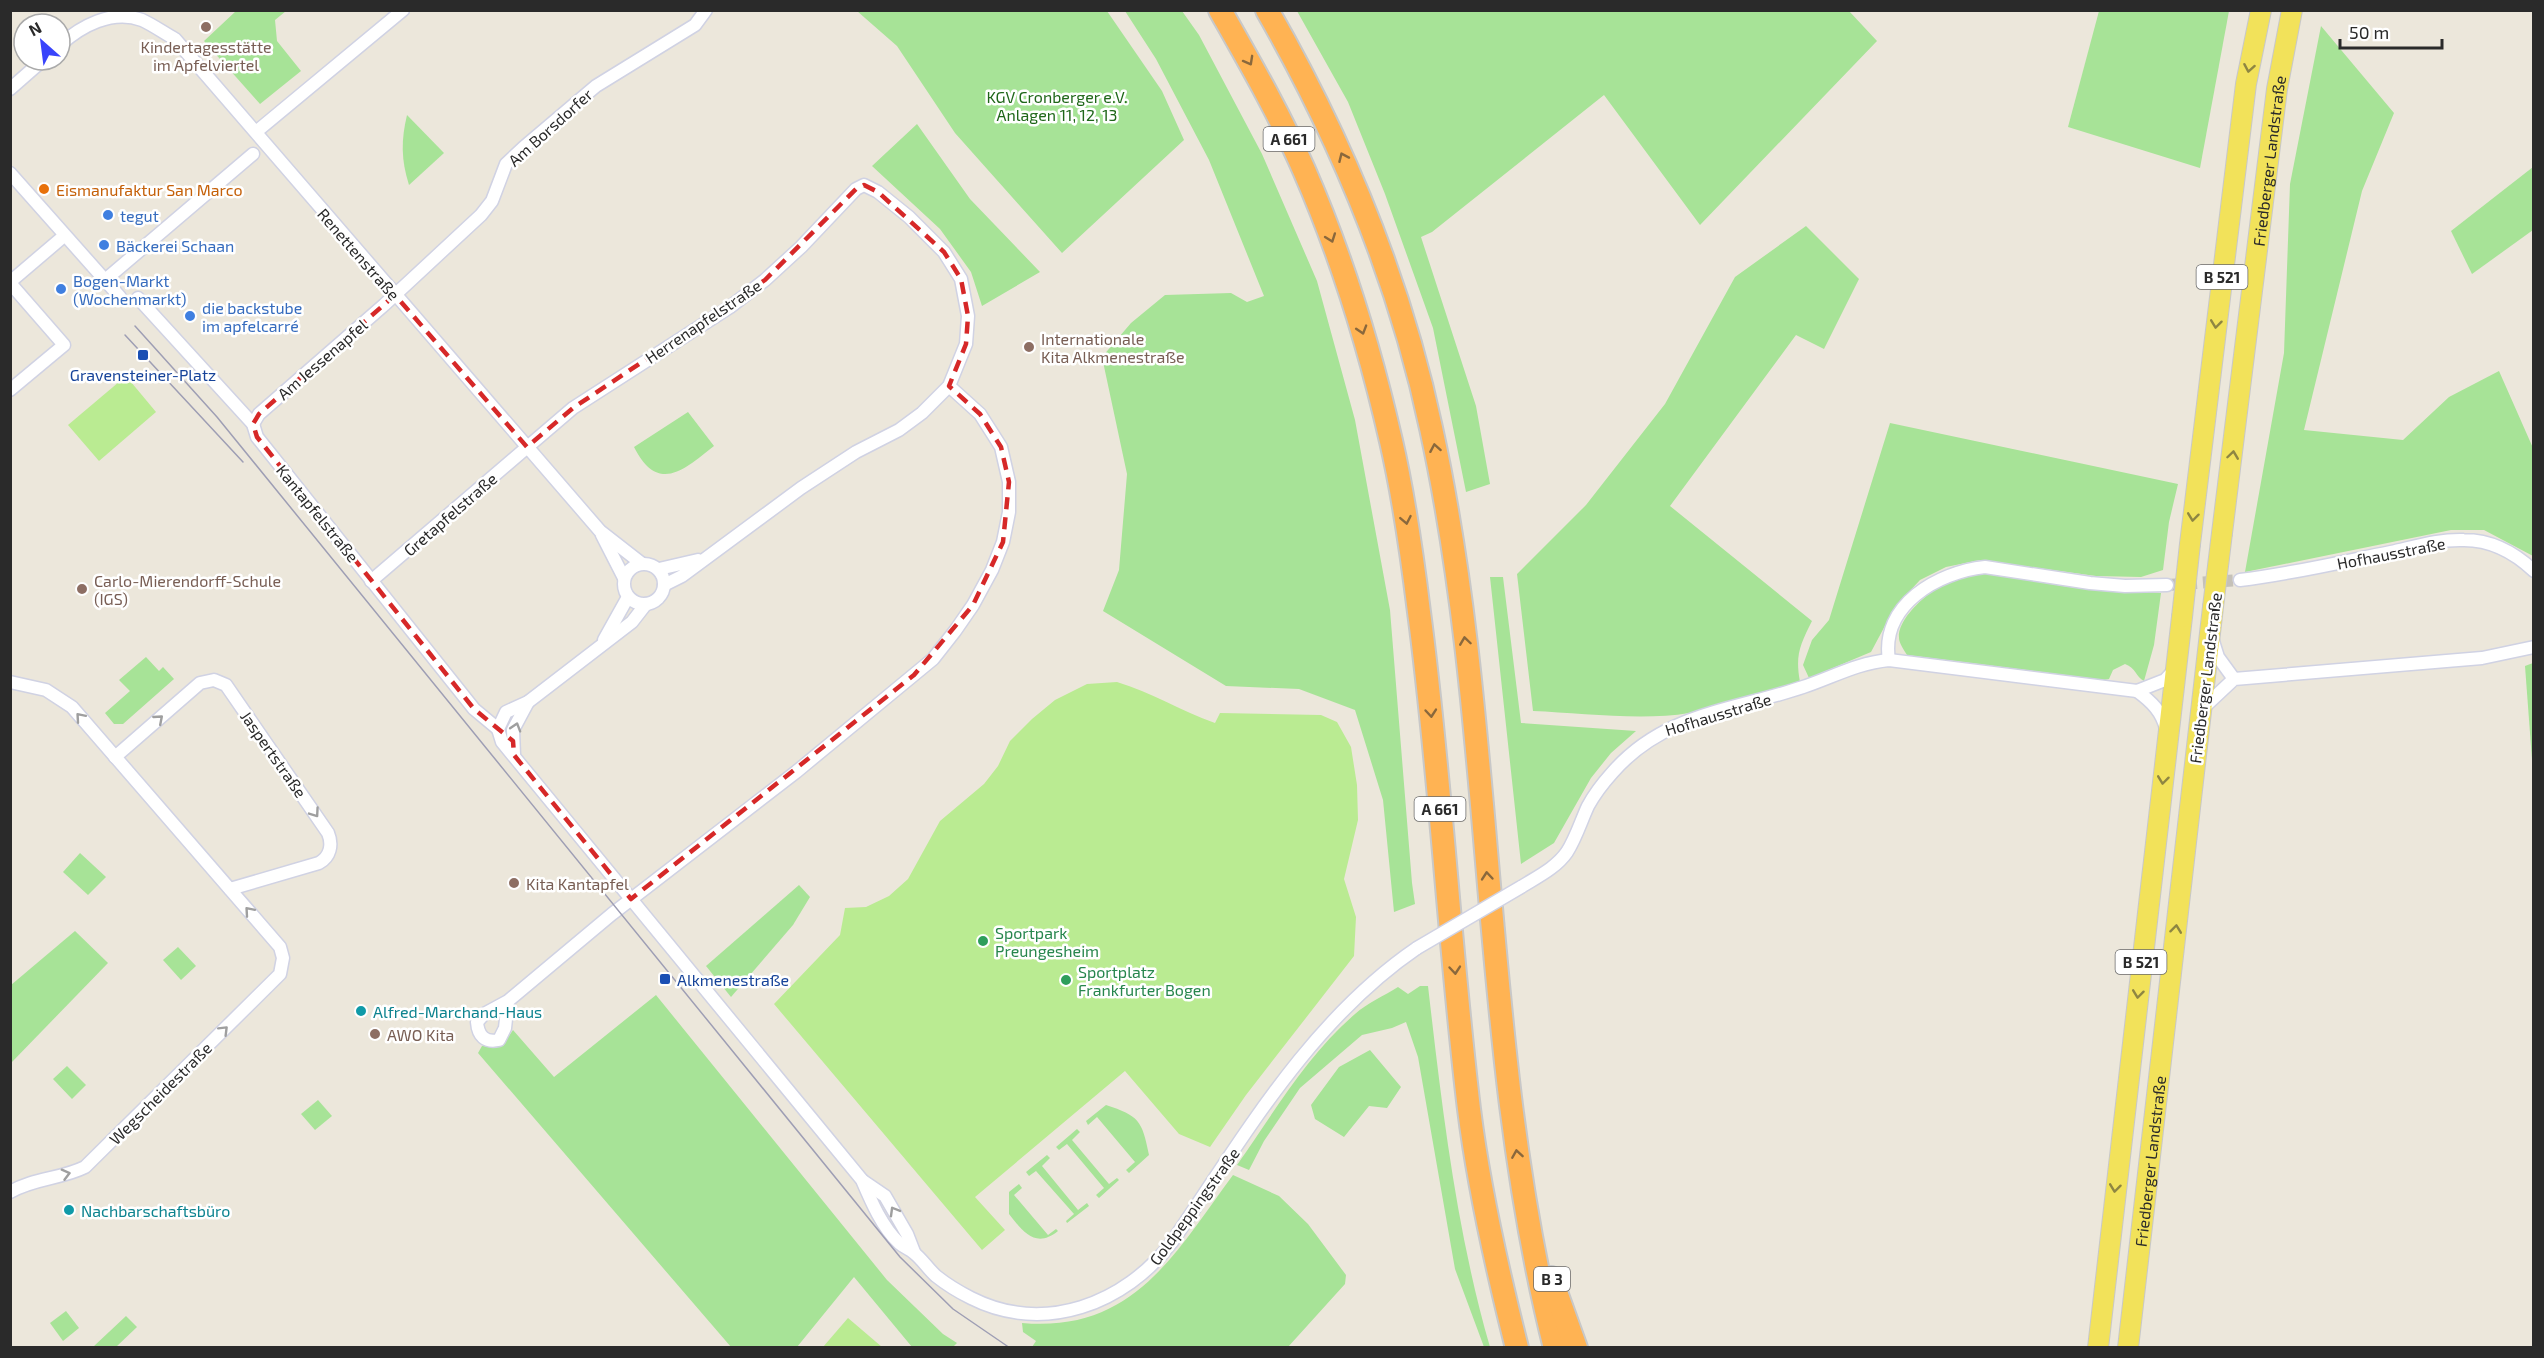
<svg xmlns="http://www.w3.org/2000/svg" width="2544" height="1358" viewBox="0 0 2544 1358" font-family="'Exo 2',sans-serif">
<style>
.green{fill:#a7e397}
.pitch{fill:#baeb92}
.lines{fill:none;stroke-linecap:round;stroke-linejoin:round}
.street-tunnel{stroke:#c5c1b8;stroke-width:12;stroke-dasharray:12 6;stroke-linecap:butt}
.street-casing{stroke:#d0d2e3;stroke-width:15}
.primary-casing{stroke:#c8c8c8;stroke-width:22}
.highway-casing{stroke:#c8c8c8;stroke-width:26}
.street{stroke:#fff;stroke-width:12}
.primary{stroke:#f2e25a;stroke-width:20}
.highway{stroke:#ffb353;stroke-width:22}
.tram{stroke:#9e9eb4;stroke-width:1.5}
.street-bridge-casing{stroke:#d0d2e3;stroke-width:15;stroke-linecap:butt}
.primary-bridge-casing{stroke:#c8c8c8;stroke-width:22;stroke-linecap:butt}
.street-bridge{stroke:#fff;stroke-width:12}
.primary-bridge{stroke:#f2e25a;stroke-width:20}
.oneway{stroke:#8a683c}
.oneway2{stroke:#8e8642}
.oneway3{stroke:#9f9f9f}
.marked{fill:none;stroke:#d62828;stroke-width:4.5;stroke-dasharray:12 8;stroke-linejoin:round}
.education-dot{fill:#8d6e63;stroke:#fff;stroke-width:2}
.food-dot{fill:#e8710a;stroke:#fff;stroke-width:2}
.shop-dot{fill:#3f7fe0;stroke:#fff;stroke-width:2}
.transit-dot{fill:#1a4fb4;stroke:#fff;stroke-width:2}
.leisure-dot{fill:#2e9e5b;stroke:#fff;stroke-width:2}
.culture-dot{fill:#0f9aa8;stroke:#fff;stroke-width:2}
.labels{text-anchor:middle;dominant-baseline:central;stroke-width:5;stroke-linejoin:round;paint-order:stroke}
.shield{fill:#fff;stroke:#6a6a6a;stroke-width:1.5}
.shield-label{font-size:15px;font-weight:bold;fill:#2a2a2a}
.education-label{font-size:16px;fill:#785e54;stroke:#fff;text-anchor:start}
.park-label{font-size:16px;fill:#1f6719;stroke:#fff}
.street-label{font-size:16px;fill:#2a2a2a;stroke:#fff}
.food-label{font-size:16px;fill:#c56008;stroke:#fff;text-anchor:start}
.shop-label{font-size:16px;fill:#366cbe;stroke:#fff;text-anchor:start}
.transit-label{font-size:16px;fill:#164399;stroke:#fff}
.leisure-label{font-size:16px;fill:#27864d;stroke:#fff;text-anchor:start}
.culture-label{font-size:16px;fill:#0d838f;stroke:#fff;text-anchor:start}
</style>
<rect width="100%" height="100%" fill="#ece7db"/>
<g class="green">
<polygon points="236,11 286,11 275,20 277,41 301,71 260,104 204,41"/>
<polygon points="857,11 1107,11 1162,91 1184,140 1062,253 955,133 897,46"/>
<polygon points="1125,11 1182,11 1199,35 1262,154 1317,281 1355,420 1390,610 1412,883 1415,904 1394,912 1383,800 1355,710 1299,689 1226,686 1103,611 1119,570 1127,474 1102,357 1131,323 1165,295 1231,293 1247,302 1264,296 1209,160 1156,59"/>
<polygon points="1297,11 1849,11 1877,41 1700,225 1604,95 1432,232 1421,237 1476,406 1490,484 1466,492 1433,328 1385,194 1348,102"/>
<polygon points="2099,11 2229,11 2200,168 2068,127"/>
<polygon points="2321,26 2394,113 2362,191 2304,430 2403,440 2449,397 2499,371 2533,448 2533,556 2484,530 2451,530 2245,572 2284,353 2290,184"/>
<path d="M407,115L444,153L409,185C401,160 401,140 407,115Z"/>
<polygon points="917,124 970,199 1040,272 982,306 971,272 940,229 872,166"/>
<polygon points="2533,167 2533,230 2472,274 2451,231"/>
<path d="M1806,226L1859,279L1824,349L1796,335L1670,506L1812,621C1800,645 1795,655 1800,682C1764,693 1727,707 1689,713C1643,721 1580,713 1533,711L1517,574L1586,505L1665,404L1735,277Z"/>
<path d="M688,412L714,446C685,469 658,495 634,447Z"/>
<polygon points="1890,423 2178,484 2169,522 2163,570 2141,577 2096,576 1980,560 1946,567 1920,580 1895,607 1871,652 1809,678 1803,665 1812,640 1829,620"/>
<path d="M1993,574L2069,587L2161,593L2154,645L2144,681C2136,677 2136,668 2125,664L2113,670L2109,679L2104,680L1907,655C1904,650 1899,643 1899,638C1897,614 1943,579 1964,575C1973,573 1984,574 1993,574Z"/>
<polygon points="1490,577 1503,577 1521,723 1636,731 1611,753 1591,778 1554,843 1521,864"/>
<polygon points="146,657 159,671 163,667 174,679 123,724 114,724 105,713 130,691 119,680"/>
<polygon points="2533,663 2534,663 2533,773 2525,666"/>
<polygon points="80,853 106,877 88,895 63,872"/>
<polygon points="799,885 810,897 793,925 731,997 706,966"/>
<polygon points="75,931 108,963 11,1063 11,985"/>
<polygon points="178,947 196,966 181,980 163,960"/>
<path d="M1420,986H1428C1442,1107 1456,1230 1490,1347H1484L1455,1269L1418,1057L1406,1022L1392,1028L1362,1035L1300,1088L1264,1141L1249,1170L1237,1165C1273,1114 1307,1055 1355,1014C1367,1003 1384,996 1398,987L1408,994Z"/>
<path d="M656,995L887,1280L943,1334L957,1343L953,1347H912L854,1277L797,1347H731L478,1053L482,1046C499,1048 504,1044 513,1030L554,1077Z"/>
<polygon points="1370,1050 1401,1087 1387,1108 1369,1106 1344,1137 1315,1119 1311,1105 1339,1067"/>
<polygon points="67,1066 86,1085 72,1099 53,1079"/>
<polygon points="318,1100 332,1116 315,1130 301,1114"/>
<path d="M1106,1105C1139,1116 1142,1120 1149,1155L1129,1173L1126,1170L1135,1162L1097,1117L1088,1125L1086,1121Z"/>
<polygon points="1077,1129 1080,1132 1072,1140 1109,1184 1117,1178 1119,1180 1099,1198 1096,1195 1104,1188 1067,1144 1059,1150 1056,1147"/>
<polygon points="1047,1155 1050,1158 1042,1166 1078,1210 1087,1203 1089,1206 1067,1223 1066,1221 1074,1214 1036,1171 1029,1176 1026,1172"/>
<path d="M1233,1175L1279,1196L1308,1224L1346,1275L1345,1284L1288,1347H1032L1036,1341L1023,1332L1022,1323C1134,1333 1175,1253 1233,1175Z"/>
<path d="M1019,1184L1022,1188L1014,1195L1048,1235L1056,1229L1058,1231C1036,1249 1023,1232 1009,1214V1192Z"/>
<polygon points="66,1311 79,1328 63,1341 50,1323"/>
<polygon points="126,1316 137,1327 116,1347 93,1347"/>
</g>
<g class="pitch">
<polygon points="126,376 156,412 99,461 68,425"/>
<path d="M1117,682C1151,692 1181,711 1215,723L1220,713L1321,715L1337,722L1351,747L1357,785L1358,820L1344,879L1356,917L1354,956L1246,1095L1210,1147L1179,1134L1125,1071L975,1197L1005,1230L982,1250L774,1004L840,935L845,908L866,907L889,896L908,879L940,821L984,784L998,766L1010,741L1032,719L1055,700L1087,684Z"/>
<polygon points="848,1318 882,1347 823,1347"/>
</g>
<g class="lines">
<polyline class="street-tunnel" points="2167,585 2240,580"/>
<defs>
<g id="street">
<path d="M60,45C81,26 112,9 142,20C153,25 164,33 175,39L600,531L641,563"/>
<polyline points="10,89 43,60"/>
<polyline points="256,132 403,10"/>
<polyline points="10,173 120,297"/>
<polyline points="105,280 253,154"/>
<polyline points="10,282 64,236"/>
<polyline points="10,283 64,345 10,390"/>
<polyline points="138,298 253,424 257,437 474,709 498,729"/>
<polyline points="253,424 259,414 384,305 481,215 492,201 506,164 524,147 596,86 695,25 706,10"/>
<polyline points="602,535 624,578"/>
<circle cx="644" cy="584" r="20"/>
<polyline points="659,569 698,560"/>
<path d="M2240,580C2291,574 2341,562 2391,552C2414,547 2439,539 2464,540C2491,540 2515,553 2534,571"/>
<polyline points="371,581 573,408 730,307 765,280 801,247 856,189 864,185 878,192 909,217 944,252 961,279 968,316 966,344 949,386 922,413 899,430 856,452 801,488 682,576 664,585"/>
<path d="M646,604L632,622L528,702L506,712L498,729L502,742L862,1180C871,1201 882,1227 899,1243C903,1247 910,1249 914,1253C922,1259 928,1269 936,1276C946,1284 959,1292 971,1298C1044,1335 1125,1304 1172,1242C1243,1138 1310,1021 1417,948"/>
<polyline points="2212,638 2218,657 2234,679"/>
<polyline points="604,640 628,597"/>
<path d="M1889,660C1880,605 1938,572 1985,567L2090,583L2125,586L2167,585"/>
<path d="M10,682L46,690L72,707L280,947L283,958L280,974L85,1167C61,1179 34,1178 10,1192"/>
<path d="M2137,691C2152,702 2162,712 2166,729"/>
<polyline points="2202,709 2234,679 2482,658 2534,647"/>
<polyline points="514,755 513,730 528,702"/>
<path d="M115,757L200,683L214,680L226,685L328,833C333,845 330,857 319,863L230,889"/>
<path d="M1521,887C1537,877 1556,868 1567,852C1576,838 1581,821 1588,806C1594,795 1603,783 1612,773C1664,713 1732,711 1803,687C1833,677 1857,663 1889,660L2137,691L2165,680L2176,668"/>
<path d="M508,1001L505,1028L499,1040C485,1043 478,1036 477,1022L484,1014L508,1001L612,914L796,772L933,659L955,631L973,605L992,570L1003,542L1009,512V482L1001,447L980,414L949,386"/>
<polyline points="863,1181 885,1196 907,1234 914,1252"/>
</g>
<g id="primary">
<path id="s1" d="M2222,533L2277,89L2292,10"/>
<polyline points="2190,544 2246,84 2261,10"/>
<polyline points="2098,1348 2182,617"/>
<path id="s2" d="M2128,1348L2213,607"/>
</g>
<g id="highway">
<path d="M1220,10C1250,63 1280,115 1304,170C1342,257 1370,349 1391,441C1404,497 1412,555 1419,612C1441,777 1449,944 1469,1109C1479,1190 1497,1269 1517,1348"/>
<path d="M1267,10C1342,141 1400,281 1431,428C1497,731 1479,1046 1555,1348"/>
<polyline points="1551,1278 1576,1348"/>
</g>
</defs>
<use href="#street" class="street-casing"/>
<use href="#primary" class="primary-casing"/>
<use href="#highway" class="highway-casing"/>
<use href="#street" class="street"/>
<use href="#primary" class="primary"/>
<use href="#highway" class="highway"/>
<g class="tram">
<polyline points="135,326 217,417 900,1257 953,1309 1010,1348"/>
<polyline points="125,335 243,462"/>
</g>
<defs>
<polyline id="street-bridge" points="1417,948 1521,887"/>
<g id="primary-bridge">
<polyline points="2213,607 2222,533"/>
<polyline points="2182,617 2190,544"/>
</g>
</defs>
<use href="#street-bridge" class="street-bridge-casing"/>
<use href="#primary-bridge" class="primary-bridge-casing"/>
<use href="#street-bridge" class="street-bridge"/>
<use href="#primary-bridge" class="primary-bridge"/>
</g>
<defs><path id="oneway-chevron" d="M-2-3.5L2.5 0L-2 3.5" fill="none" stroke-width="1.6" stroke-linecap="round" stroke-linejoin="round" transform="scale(1.5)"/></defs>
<g class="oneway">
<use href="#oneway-chevron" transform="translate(1249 61) rotate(61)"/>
<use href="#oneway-chevron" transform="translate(1343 157) rotate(-114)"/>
<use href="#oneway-chevron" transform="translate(1331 238) rotate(70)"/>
<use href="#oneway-chevron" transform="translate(1362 330) rotate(73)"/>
<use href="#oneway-chevron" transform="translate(1435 448) rotate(-100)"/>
<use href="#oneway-chevron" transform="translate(1406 520) rotate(79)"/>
<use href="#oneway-chevron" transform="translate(1465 641) rotate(-98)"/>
<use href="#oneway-chevron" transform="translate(1431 713) rotate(85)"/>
<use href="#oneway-chevron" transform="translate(1487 876) rotate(-95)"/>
<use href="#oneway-chevron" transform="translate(1455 970) rotate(85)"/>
<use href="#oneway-chevron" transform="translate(1517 1154) rotate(-99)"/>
</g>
<g class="oneway2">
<use href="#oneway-chevron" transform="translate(2249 68) rotate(100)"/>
<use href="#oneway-chevron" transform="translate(2216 324) rotate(97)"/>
<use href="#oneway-chevron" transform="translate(2233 455) rotate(-82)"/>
<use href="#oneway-chevron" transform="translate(2193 517) rotate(97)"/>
<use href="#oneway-chevron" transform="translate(2163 780) rotate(97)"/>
<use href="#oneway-chevron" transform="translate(2176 929) rotate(-83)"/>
<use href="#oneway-chevron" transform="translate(2138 994) rotate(97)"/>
<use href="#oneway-chevron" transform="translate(2115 1188) rotate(97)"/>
</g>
<g class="oneway3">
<use href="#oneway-chevron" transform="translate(80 717) rotate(-131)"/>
<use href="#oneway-chevron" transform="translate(159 719) rotate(-41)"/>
<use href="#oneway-chevron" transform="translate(516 727) rotate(-73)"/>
<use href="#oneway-chevron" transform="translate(315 813) rotate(55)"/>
<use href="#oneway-chevron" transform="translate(249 911) rotate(-131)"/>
<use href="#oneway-chevron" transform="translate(224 1030) rotate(-45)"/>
<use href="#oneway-chevron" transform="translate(66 1174) rotate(-15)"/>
<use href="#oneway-chevron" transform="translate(894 1211) rotate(-120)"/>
</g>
<path class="marked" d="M864,185L878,192L944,252L961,279L968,316L966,344L949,386L980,414L1001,447L1009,482L1003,542L973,605L914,675L631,899L514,755L513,741L474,709L257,437L253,424L259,414L395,295L527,447L573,408L765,280L856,189Z"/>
<g class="education-dot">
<circle cx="206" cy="27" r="6"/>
<circle cx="1029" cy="347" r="6"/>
<circle cx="82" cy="589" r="6"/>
<circle cx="514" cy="883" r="6"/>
<circle cx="375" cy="1034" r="6"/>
</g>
<circle class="food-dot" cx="44" cy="189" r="6"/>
<g class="shop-dot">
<circle cx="108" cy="215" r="6"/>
<circle cx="104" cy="245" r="6"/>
<circle cx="61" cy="289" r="6"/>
<circle cx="190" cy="316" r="6"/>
</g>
<g class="transit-dot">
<rect x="137" y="349" width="12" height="12" rx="3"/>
<rect x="659" y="973" width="12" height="12" rx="3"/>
</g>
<g class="leisure-dot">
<circle cx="983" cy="941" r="6"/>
<circle cx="1066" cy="980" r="6"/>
</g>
<g class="culture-dot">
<circle cx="361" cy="1011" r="6"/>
<circle cx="69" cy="1210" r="6"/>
</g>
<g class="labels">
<g class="shield">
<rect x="1263.5" y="127" width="51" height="24" rx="4.5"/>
<rect x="2196.5" y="265" width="51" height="24" rx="4.5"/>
<rect x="1414.5" y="797" width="51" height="24" rx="4.5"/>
<rect x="2115.5" y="950" width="51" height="24" rx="4.5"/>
<rect x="1534" y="1267" width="36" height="24" rx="4.5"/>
</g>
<g class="shield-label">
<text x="1289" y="139">A 661</text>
<text x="2222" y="277">B 521</text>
<text x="1440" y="809">A 661</text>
<text x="2141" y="962">B 521</text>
<text x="1552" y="1279">B 3</text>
</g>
<g class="education-label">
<text x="206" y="46" text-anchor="middle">Kindertagesstätte<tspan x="206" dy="18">im Apfelviertel</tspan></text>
<text x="1041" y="338">Internationale<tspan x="1041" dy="18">Kita Alkmenestraße</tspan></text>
<text x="94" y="580">Carlo-Mierendorff-Schule<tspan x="94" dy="18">(IGS)</tspan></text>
<text x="526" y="883">Kita Kantapfel</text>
<text x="387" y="1034">AWO Kita</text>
</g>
<g class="park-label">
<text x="1057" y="96">KGV Cronberger e.V.<tspan x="1057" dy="18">Anlagen 11, 12, 13</tspan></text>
</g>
<g class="street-label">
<text transform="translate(550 127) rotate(-42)">Am Borsdorfer</text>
<text stroke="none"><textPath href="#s1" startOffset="375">Friedberger Landstraße</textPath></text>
<text transform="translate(359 254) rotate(49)">Renettenstraße</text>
<text transform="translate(703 321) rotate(-34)">Herrenapfelstraße</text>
<text transform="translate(322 359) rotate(-41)">Am Jessenapfel</text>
<text transform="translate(318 513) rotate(51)">Kantapfelstraße</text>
<text transform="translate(450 514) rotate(-41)">Gretapfelstraße</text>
<text transform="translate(2391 553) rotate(-11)">Hofhausstraße</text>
<text transform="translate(2205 678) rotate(-83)">Friedberger Landstraße</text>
<text transform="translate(1718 714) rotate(-17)">Hofhausstraße</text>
<text transform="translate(274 754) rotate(55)">Jaspertstraße</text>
<text transform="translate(160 1093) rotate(-45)">Wegscheidestraße</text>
<text stroke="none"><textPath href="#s2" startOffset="188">Friedberger Landstraße</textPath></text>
<text transform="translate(1194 1206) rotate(-54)">Goldpeppingstraße</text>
</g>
<g class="food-label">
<text x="56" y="189">Eismanufaktur San Marco</text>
</g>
<g class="shop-label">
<text x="120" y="215">tegut</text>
<text x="116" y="245">Bäckerei Schaan</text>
<text x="73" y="280">Bogen-Markt<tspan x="73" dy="18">(Wochenmarkt)</tspan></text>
<text x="202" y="307">die backstube<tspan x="202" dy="18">im apfelcarré</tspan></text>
</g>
<g class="transit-label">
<text x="143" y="374">Gravensteiner-Platz</text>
<text x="677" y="979" text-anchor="start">Alkmenestraße</text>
</g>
<g class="leisure-label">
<text x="995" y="932">Sportpark<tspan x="995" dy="18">Preungesheim</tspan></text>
<text x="1078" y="971">Sportplatz<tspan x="1078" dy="18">Frankfurter Bogen</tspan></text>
</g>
<g class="culture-label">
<text x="373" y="1011">Alfred-Marchand-Haus</text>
<text x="81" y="1210">Nachbarschaftsbüro</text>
</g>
</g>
<rect width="2544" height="1358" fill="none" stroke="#2a2a2a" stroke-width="24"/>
<g transform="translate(42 42) rotate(332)"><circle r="28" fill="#ffffff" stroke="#aaaaaa" stroke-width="1.5"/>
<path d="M0-4.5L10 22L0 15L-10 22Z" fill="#3944fb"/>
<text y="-9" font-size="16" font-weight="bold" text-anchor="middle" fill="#2a2a2a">N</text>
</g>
<path d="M2340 39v9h102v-9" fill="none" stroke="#2a2a2a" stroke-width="3"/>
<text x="2349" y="39" font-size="18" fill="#2a2a2a" stroke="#ffffff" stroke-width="4.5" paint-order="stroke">50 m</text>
</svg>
